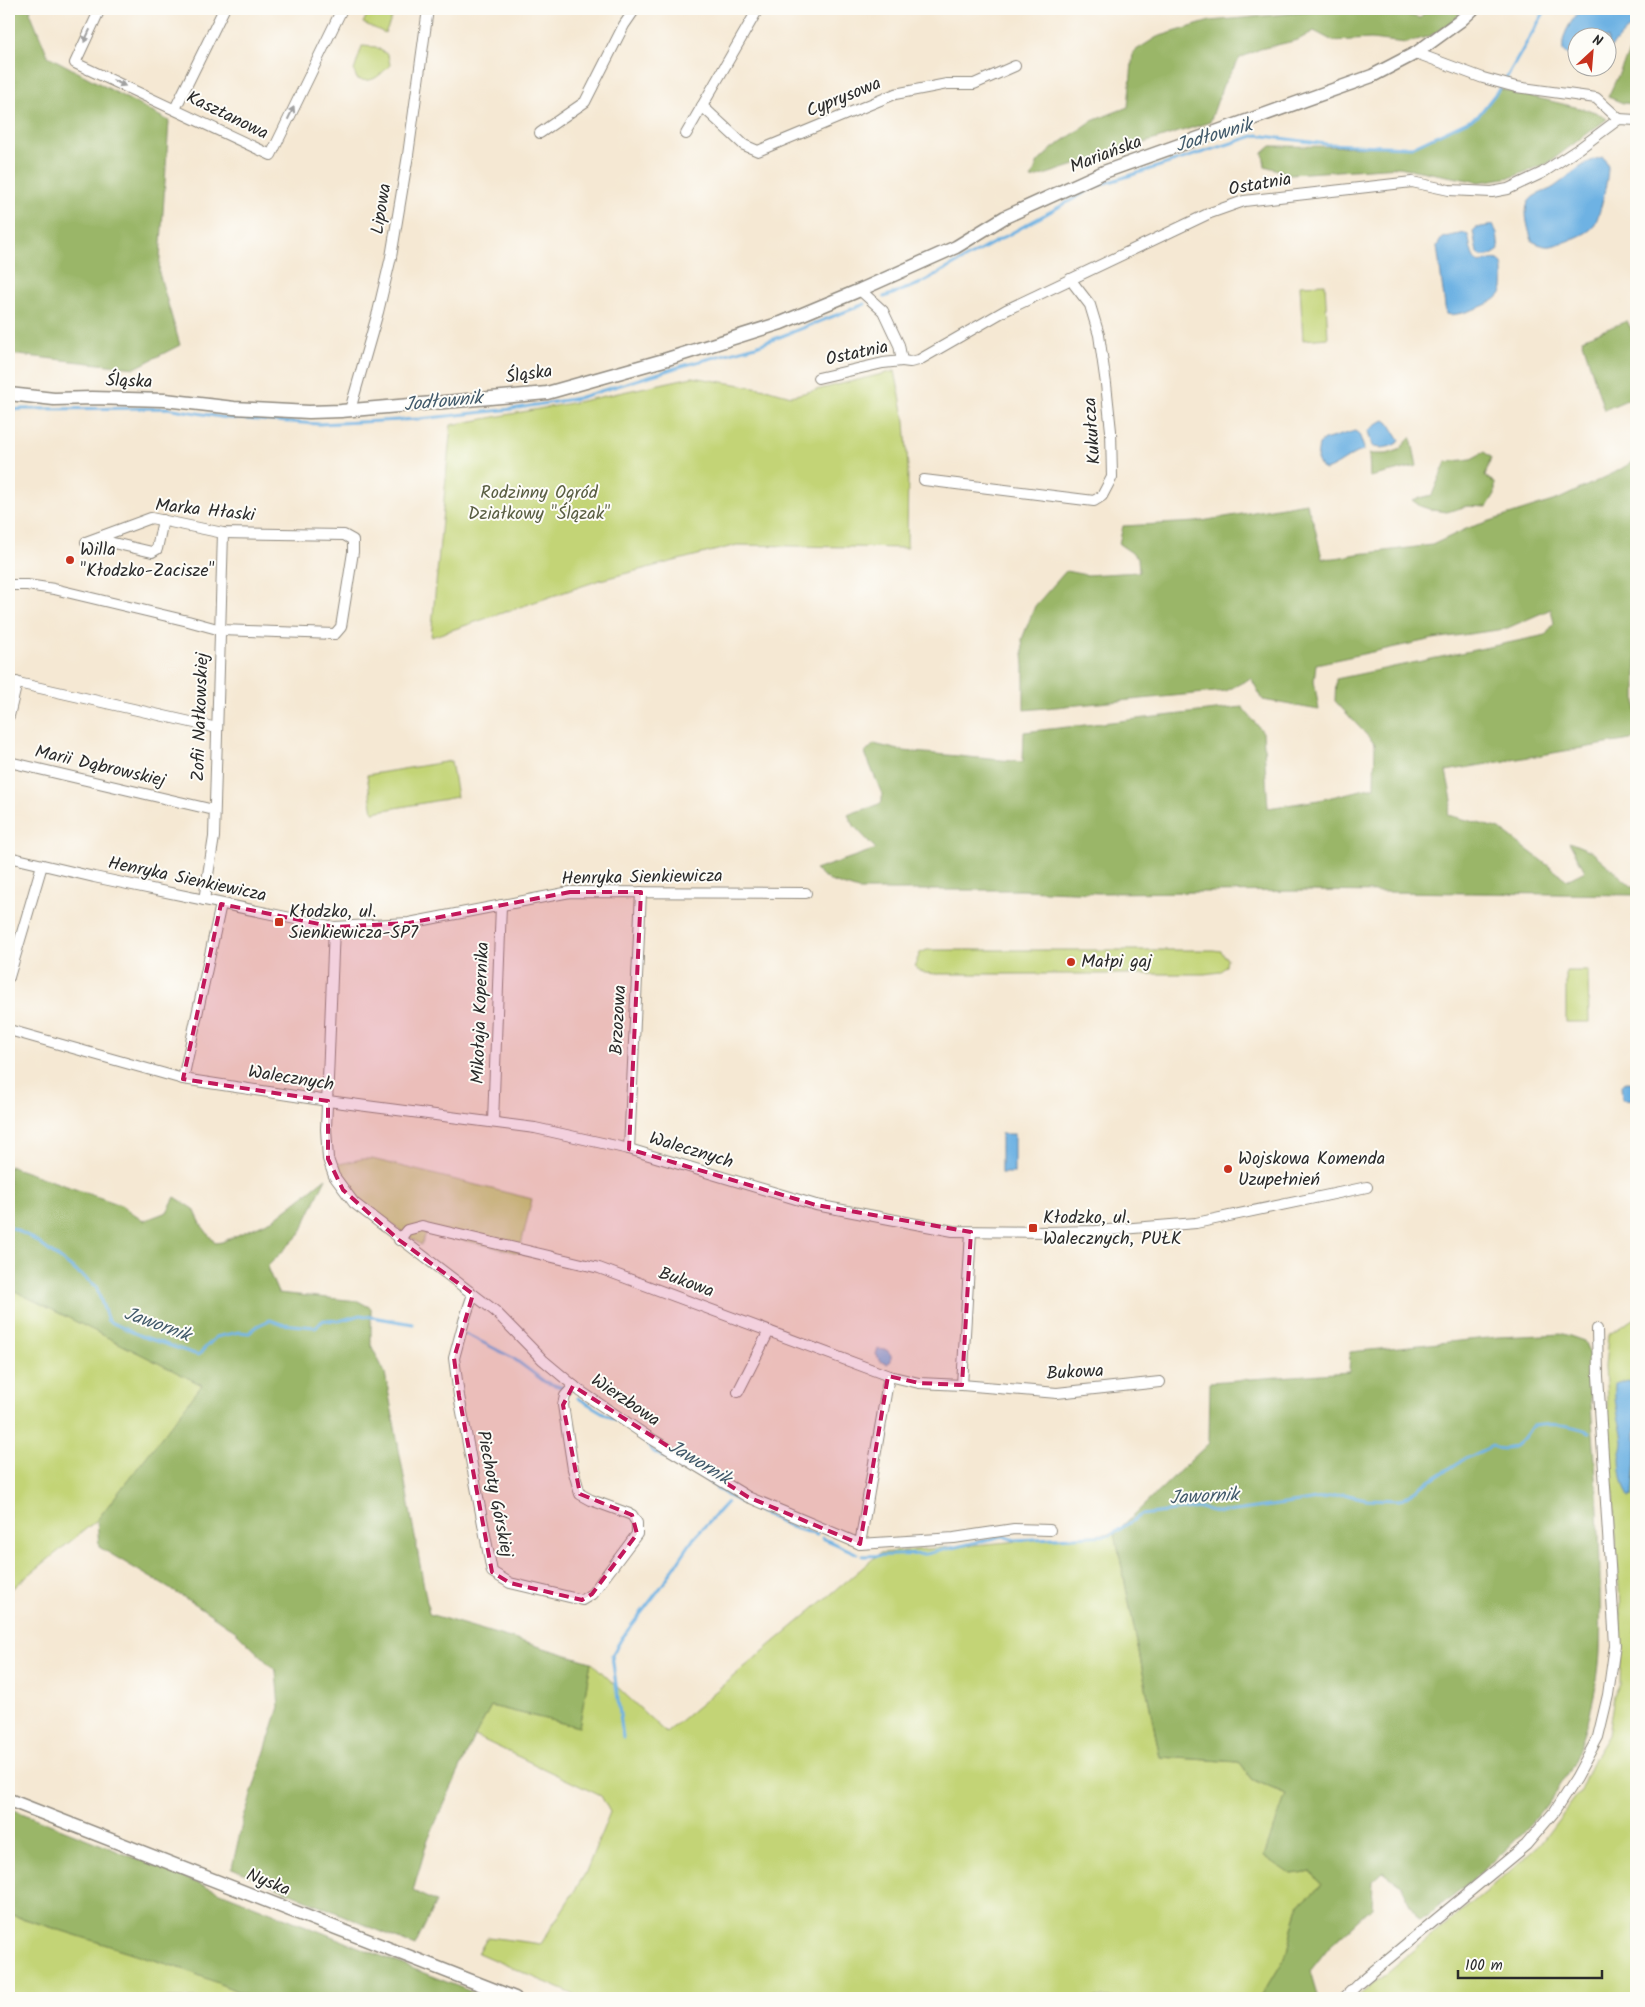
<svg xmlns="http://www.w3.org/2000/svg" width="1645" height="2007" viewBox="0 0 1645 2007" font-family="Kalam,sans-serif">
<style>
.green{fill:#c3d476;stroke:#778050}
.forest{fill:#9ab667;stroke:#627049}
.water{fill:#6eb2e3;stroke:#4c6e87}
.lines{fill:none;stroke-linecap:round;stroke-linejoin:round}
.stream{stroke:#6eb2e3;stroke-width:3}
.minor-casing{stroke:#908a7f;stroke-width:12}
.tertiary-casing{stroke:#908a7f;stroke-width:15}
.minor{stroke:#fff;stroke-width:10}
.tertiary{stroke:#fff;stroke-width:12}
.oneway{fill:#a0a0a0}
.marked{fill:#c2185b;fill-opacity:0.2;stroke:#c2185b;stroke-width:4;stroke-dasharray:10 6;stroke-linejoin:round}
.poi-dot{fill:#c8321e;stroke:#fdfcf7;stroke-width:2}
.labels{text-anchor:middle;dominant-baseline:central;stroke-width:4;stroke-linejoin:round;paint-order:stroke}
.street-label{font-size:18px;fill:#2b2b2b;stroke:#fdfcf7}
.park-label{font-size:18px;fill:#595e42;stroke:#fdfcf7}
.poi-label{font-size:18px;fill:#2b2b2b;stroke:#fdfcf7;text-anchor:start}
.water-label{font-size:19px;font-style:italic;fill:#425a6b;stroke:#fdfcf7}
</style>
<rect width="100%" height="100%" fill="#fdfcf7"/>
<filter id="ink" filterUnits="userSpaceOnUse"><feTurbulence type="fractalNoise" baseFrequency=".02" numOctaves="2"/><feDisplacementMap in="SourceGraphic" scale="10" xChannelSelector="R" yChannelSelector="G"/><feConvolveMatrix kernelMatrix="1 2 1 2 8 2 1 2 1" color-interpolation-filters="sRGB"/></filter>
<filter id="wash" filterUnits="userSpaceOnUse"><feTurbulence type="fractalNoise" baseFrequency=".0096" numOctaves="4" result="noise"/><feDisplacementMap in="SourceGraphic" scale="20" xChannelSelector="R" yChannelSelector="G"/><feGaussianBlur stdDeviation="1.12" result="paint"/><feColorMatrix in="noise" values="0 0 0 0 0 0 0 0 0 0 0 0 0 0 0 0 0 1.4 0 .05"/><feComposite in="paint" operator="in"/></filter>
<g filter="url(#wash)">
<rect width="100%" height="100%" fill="#f5e8d3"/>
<g class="green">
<polygon points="370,9 396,9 385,33 363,23"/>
<path d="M362,46L376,47L388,55L390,65C380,75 373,84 357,79L354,71Z"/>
<polygon points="1325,284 1328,338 1303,340 1300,285"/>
<polygon points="895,371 905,421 908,468 907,548 737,545 600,580 431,637 451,425 577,402 692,377 766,389 791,396"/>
<polygon points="451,761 457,797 373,812 367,775"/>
<polygon points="927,950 1213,950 1221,951 1227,959 1226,966 1220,972 1204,974 937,974 925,973 918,970 915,965 920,953"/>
<polygon points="1566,971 1588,971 1589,1022 1566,1022"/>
<polygon points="362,1159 372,1159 532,1199 519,1253 427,1232 421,1245 356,1198 335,1165"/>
<polygon points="9,1288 203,1385 97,1520 9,1591"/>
<polygon points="1636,1317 1636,1998 1356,1998 1501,1879 1540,1844 1580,1791 1594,1758 1608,1735 1614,1696 1620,1683 1621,1649 1619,1586 1605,1367 1608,1335"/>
<polygon points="1115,1533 1160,1757 1239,1762 1251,1779 1286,1794 1291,1874 1313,1871 1323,1885 1299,1904 1288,1951 1260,1998 582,1998 478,1953 488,1937 541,1944 585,1874 610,1812 601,1796 475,1736 491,1706 579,1727 591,1662 666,1733 880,1553"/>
<polygon points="9,1914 186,1970 254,1998 9,1998"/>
</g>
<g class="forest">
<polygon points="9,9 31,9 30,12 48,56 169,121 159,273 180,345 135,368 9,354"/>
<path d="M1340,9C1367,9 1394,12 1420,18L1429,9H1465L1451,23L1430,36L1406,43L1371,39L1333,41L1314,31L1298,40L1260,49L1240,58L1223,85L1210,122L1031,179L1038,162L1053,148L1092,121L1128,107L1133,52L1157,37L1210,21Z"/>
<polygon points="1636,37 1636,104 1623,103 1608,97"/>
<polygon points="1500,89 1596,112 1607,119 1548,163 1512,177 1479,182 1399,167 1291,174 1265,166 1263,153 1271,146 1412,147 1478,116"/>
<polygon points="1627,321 1634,334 1636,334 1636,396 1604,410 1582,339"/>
<polygon points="1411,437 1417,466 1370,477 1369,454 1387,454 1399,450"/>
<polygon points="1484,452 1491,457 1485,476 1495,483 1495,494 1487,507 1467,506 1447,512 1432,510 1420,506 1412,500 1432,495 1446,462 1471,459"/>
<path d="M1636,460V739L1446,771L1452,800L1448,815L1500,829L1567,880L1585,871L1569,842L1591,851L1636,890V895L1305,891L1099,893L1021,890H858L830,881L815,870L876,849L855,827L848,815C860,809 872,809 882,802V794L865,753L874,744L903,751L1023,762L1024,732L1242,707L1263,732L1268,808L1319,800L1374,787L1375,744L1335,701L1336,679L1546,635L1554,623L1551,609L1505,629L1433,639L1316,664L1314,681L1319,710L1263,700L1251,678L1226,691L1024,710V666L1022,639L1035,606L1066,571L1086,575L1139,572L1138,557L1119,544L1123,526L1196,522L1306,503L1314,524L1322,558C1338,560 1353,553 1369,553L1432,545L1468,528L1559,499L1614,473Z"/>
<polygon points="9,1166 121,1205 143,1221 167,1212 175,1197 194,1209 202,1226 215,1243 222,1242 274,1219 326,1178 300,1234 267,1267 278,1293 358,1301 371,1308 371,1345 385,1373 429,1614 591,1662 579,1727 491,1706 475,1736 428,1839 413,1891 436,1902 415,1946 232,1868 242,1824 279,1707 276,1671 235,1631 197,1605 99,1547 97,1520 202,1385 9,1288"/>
<path d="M1564,1334L1584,1341L1590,1354L1589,1372C1593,1442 1600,1512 1600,1583C1600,1606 1601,1628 1600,1651C1598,1690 1585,1744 1565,1778C1531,1834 1478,1876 1427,1916L1418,1919L1401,1885L1383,1872L1373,1881L1372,1907L1329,1947L1310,1971L1318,1998H1260L1288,1951L1299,1904L1322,1885L1313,1871L1291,1874L1264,1856L1286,1794L1251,1779L1239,1762L1160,1757L1115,1533L1209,1443L1210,1382L1349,1372L1350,1352L1498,1337Z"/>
<polygon points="9,1808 487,1998 254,1998 186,1970 9,1914"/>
</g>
<g class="water">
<path d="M1581,9H1636V23L1626,31L1608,50V38H1578L1577,64L1563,51C1561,34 1571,22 1581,9Z"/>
<path d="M1603,157C1605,160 1607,163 1608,167C1608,179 1600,218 1593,227C1587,235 1560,244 1551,246C1544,247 1538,244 1532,241C1529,231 1523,213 1528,203C1533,193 1545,193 1554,187C1570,176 1583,161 1603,157Z"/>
<path d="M1493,225L1497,233L1499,250C1492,255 1485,260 1477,253L1473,231L1476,228Z"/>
<path d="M1464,233L1468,235C1471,245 1470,257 1479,263C1484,262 1493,258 1498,260C1503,262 1503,269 1503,274C1503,282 1505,289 1499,296C1493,304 1455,318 1446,314L1437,246L1442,238Z"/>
<path d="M1385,420L1389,423L1400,441C1393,447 1380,450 1372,446L1368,431L1380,422Z"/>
<path d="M1355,431L1359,434L1364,448L1363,451C1348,455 1339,466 1325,470L1321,468L1317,459L1319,444L1324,440Z"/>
<polygon points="1626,1082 1636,1083 1636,1100 1622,1099 1621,1085"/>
<rect x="1001" y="1134" width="13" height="39"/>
<polygon points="878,1349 887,1350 891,1355 891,1361 887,1364 880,1361 876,1354"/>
<path d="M1628,1381L1636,1389V1457L1633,1497L1629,1498C1623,1486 1620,1470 1620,1457C1621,1452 1623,1447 1623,1442C1621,1422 1613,1404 1615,1384Z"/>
</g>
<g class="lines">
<g class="stream">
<polyline points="884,297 919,284 1097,186 1257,135 1326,144 1412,147 1478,116 1503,84 1546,9"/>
<polyline points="9,410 23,409 167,408 227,418 319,424 420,419 512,409 578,398 682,366 756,346 865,304"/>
<polyline points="9,1226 32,1238 96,1286 108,1321 141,1336 198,1355 216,1337 239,1332 249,1333 259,1325 270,1320 281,1324 315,1327 324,1320 339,1321 360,1315 413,1324"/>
<polyline points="466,1334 513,1358 545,1382 564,1388"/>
<polyline points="578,1398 617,1421"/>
<polyline points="640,1437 648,1444 652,1451 701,1476 728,1496 791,1527 817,1535"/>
<polyline points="822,1538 858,1554"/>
<path d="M863,1556L926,1554L1003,1536L1015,1540L1111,1535L1141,1515L1200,1508L1220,1513L1299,1502L1344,1494L1366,1499L1400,1500L1461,1461L1492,1446C1512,1455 1522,1442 1532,1426C1553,1423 1569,1424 1590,1432"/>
<polyline points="623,1737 612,1655 622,1638 661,1587 694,1538 727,1502"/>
</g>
</g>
</g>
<g filter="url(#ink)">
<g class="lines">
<defs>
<g id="minor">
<polyline points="100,9 75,63 271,155 342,9"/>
<polyline points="1416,53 1483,78 1516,87 1596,98 1619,119"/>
<polyline points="702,106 744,145 758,151 895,94 947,84 974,84 1015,66"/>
<polyline points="175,109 224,9"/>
<polyline points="540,133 585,102 624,25 635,9"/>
<polyline points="686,134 758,9"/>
<polyline points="902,361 910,362 919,360 1006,310 1210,213 1244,201 1412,182 1449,190 1492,192 1508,189 1542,173 1580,148 1619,119 1636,120"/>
<polyline points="818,378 883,363 902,361 899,345 883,311 860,290"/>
<polyline points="350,410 378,312 391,257 408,155 428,9"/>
<polyline points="924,480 1094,501 1102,496 1112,477 1111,431 1106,384 1099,335 1090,305 1070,279"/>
<polyline points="106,535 109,542 152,552 157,549 163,520"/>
<polyline points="9,585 27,585 54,589 188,621 221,630 335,634 341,627 353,552 353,540 344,535 223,533 151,518 86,542"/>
<polyline points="9,681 217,728"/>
<polyline points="9,716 17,682"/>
<polyline points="9,762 214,810"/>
<polyline points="9,857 94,877 334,927 409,923 570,892 806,893"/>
<polyline points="204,900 214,837 223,533"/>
<polyline points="334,927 326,1129 328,1159 334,1176 354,1203 495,1311 543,1360 580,1391 650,1438 748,1497 860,1544 889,1376"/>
<polyline points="9,977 42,865"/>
<polyline points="9,1030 183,1079 328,1101 535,1128 629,1149 816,1205 953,1231 1048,1232 1096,1231 1196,1223 1367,1187"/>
<polyline points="183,1079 221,904"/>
<polyline points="493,1122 501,905"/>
<polyline points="629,1149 641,892"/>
<polyline points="971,1232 962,1385 1057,1393 1160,1382"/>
<polyline points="399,1240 407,1230 422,1226 599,1268 889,1376 919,1383 962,1385"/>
<polyline points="473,1294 464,1321 454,1358 459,1396 492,1572 510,1583 582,1600 592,1594 637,1534 637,1523 632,1515 591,1500 580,1494 573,1469 563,1405 565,1396 574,1386"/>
<polyline points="738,1392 769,1331"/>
<polyline points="860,1544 954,1538 1014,1529 1050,1530"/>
<polyline points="1344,1998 1359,1983 1526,1845 1554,1812 1576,1778 1598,1737 1608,1695 1615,1645 1598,1376 1597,1329"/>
</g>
<g id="tertiary">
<polyline points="9,394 54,399 92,398 165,400 234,408 309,412 341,411 547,393 664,360 781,323 860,290 956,247 1005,217 1104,172 1372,76 1416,53 1460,21 1473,9"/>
<polyline points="9,1800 515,1998"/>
</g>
</defs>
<use href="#minor" class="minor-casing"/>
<use href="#tertiary" class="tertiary-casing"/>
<use href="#minor" class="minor"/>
<use href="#tertiary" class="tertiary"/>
</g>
<defs><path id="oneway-solid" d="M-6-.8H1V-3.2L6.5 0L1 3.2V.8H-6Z" transform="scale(1.25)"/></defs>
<g class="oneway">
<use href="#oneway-solid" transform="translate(87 36) rotate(115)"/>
<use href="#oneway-solid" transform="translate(119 83) rotate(25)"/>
<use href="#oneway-solid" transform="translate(291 113) rotate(-64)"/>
</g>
</g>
<path class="marked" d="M570,892H641L629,1149L816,1205L971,1232L962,1385L919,1383L888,1376L860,1544L748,1497L573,1386L563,1405L580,1494L632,1515L637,1534L592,1594L582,1600L510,1583L492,1572L459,1396L454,1358L473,1294L399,1240L343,1190L328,1159V1101L183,1079L221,904L334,927L409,923Z"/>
<g class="poi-dot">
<circle cx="70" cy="560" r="5"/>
<rect x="274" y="917" width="10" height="10" rx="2.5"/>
<circle cx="1071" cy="962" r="5"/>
<circle cx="1228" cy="1169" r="5"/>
<rect x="1028" y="1223" width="10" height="10" rx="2.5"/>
</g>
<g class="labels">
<g class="street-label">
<text transform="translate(844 98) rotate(-22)">Cyprysowa</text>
<text transform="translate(227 116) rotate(26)">Kasztanowa</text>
<text transform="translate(1106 155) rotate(-21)">Mariańska</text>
<text transform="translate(1260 185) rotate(-10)">Ostatnia</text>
<text transform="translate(382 209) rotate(-81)">Lipowa</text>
<text transform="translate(857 354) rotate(-12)">Ostatnia</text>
<text transform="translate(529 375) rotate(-8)">Śląska</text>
<text transform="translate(129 382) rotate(2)">Śląska</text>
<text transform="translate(1093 431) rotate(-94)">Kukułcza</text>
<text transform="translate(205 511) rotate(6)">Marka Hłaski</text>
<text transform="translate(201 717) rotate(-88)">Zofii Nałkowskiej</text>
<text transform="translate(100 767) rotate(13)">Marii Dąbrowskiej</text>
<text transform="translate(642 878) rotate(-1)">Henryka Sienkiewicza</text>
<text transform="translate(187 880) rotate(12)">Henryka Sienkiewicza</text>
<text transform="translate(481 1013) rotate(-88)">Mikołaja Kopernika</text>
<text transform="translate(619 1020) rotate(-87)">Brzozowa</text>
<text transform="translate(291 1079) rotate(9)">Walecznych</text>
<text transform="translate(691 1151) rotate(17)">Walecznych</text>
<text transform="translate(686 1283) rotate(20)">Bukowa</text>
<text transform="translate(1075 1373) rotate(-3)">Bukowa</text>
<text transform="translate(625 1401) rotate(34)">Wierzbowa</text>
<text transform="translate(494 1494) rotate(79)">Piechoty Górskiej</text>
<text transform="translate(268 1883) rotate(22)">Nyska</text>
</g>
<g class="park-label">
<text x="539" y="493">Rodzinny Ogród<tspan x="539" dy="21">Działkowy "Ślązak"</tspan></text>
</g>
<g class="poi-label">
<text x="80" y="550">Willa<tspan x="80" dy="21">"Kłodzko-Zacisze"</tspan></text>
<text x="289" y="912">Kłodzko, ul.<tspan x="289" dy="21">Sienkiewicza-SP7</tspan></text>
<text x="1081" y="962">Małpi gaj</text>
<text x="1238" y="1159">Wojskowa Komenda<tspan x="1238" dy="21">Uzupełnień</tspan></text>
<text x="1043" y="1218">Kłodzko, ul.<tspan x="1043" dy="21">Walecznych, PUŁK</tspan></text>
</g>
<g class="water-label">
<text transform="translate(1214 136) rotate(-16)">Jodłownik</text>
<text transform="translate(443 402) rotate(-5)">Jodłownik</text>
<text transform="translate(157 1325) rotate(20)">Jawornik</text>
<text transform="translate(699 1463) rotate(31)">Jawornik</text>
<text transform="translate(1204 1497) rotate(-3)">Jawornik</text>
</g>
</g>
<rect width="1645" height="2007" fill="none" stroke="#fdfcf7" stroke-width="30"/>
<g transform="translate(1592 52) rotate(26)"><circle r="24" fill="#fdfcf7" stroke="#a9a8a5"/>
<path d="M0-4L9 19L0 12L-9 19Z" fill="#c8321e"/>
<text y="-8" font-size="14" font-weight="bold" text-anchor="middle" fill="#2b2b2b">N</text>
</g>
<path d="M1458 1970v8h144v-8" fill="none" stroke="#2b2b2b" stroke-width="2.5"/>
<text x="1465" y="1970" font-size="15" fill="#2b2b2b" stroke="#fdfcf7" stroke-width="4" paint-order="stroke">100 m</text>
</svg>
